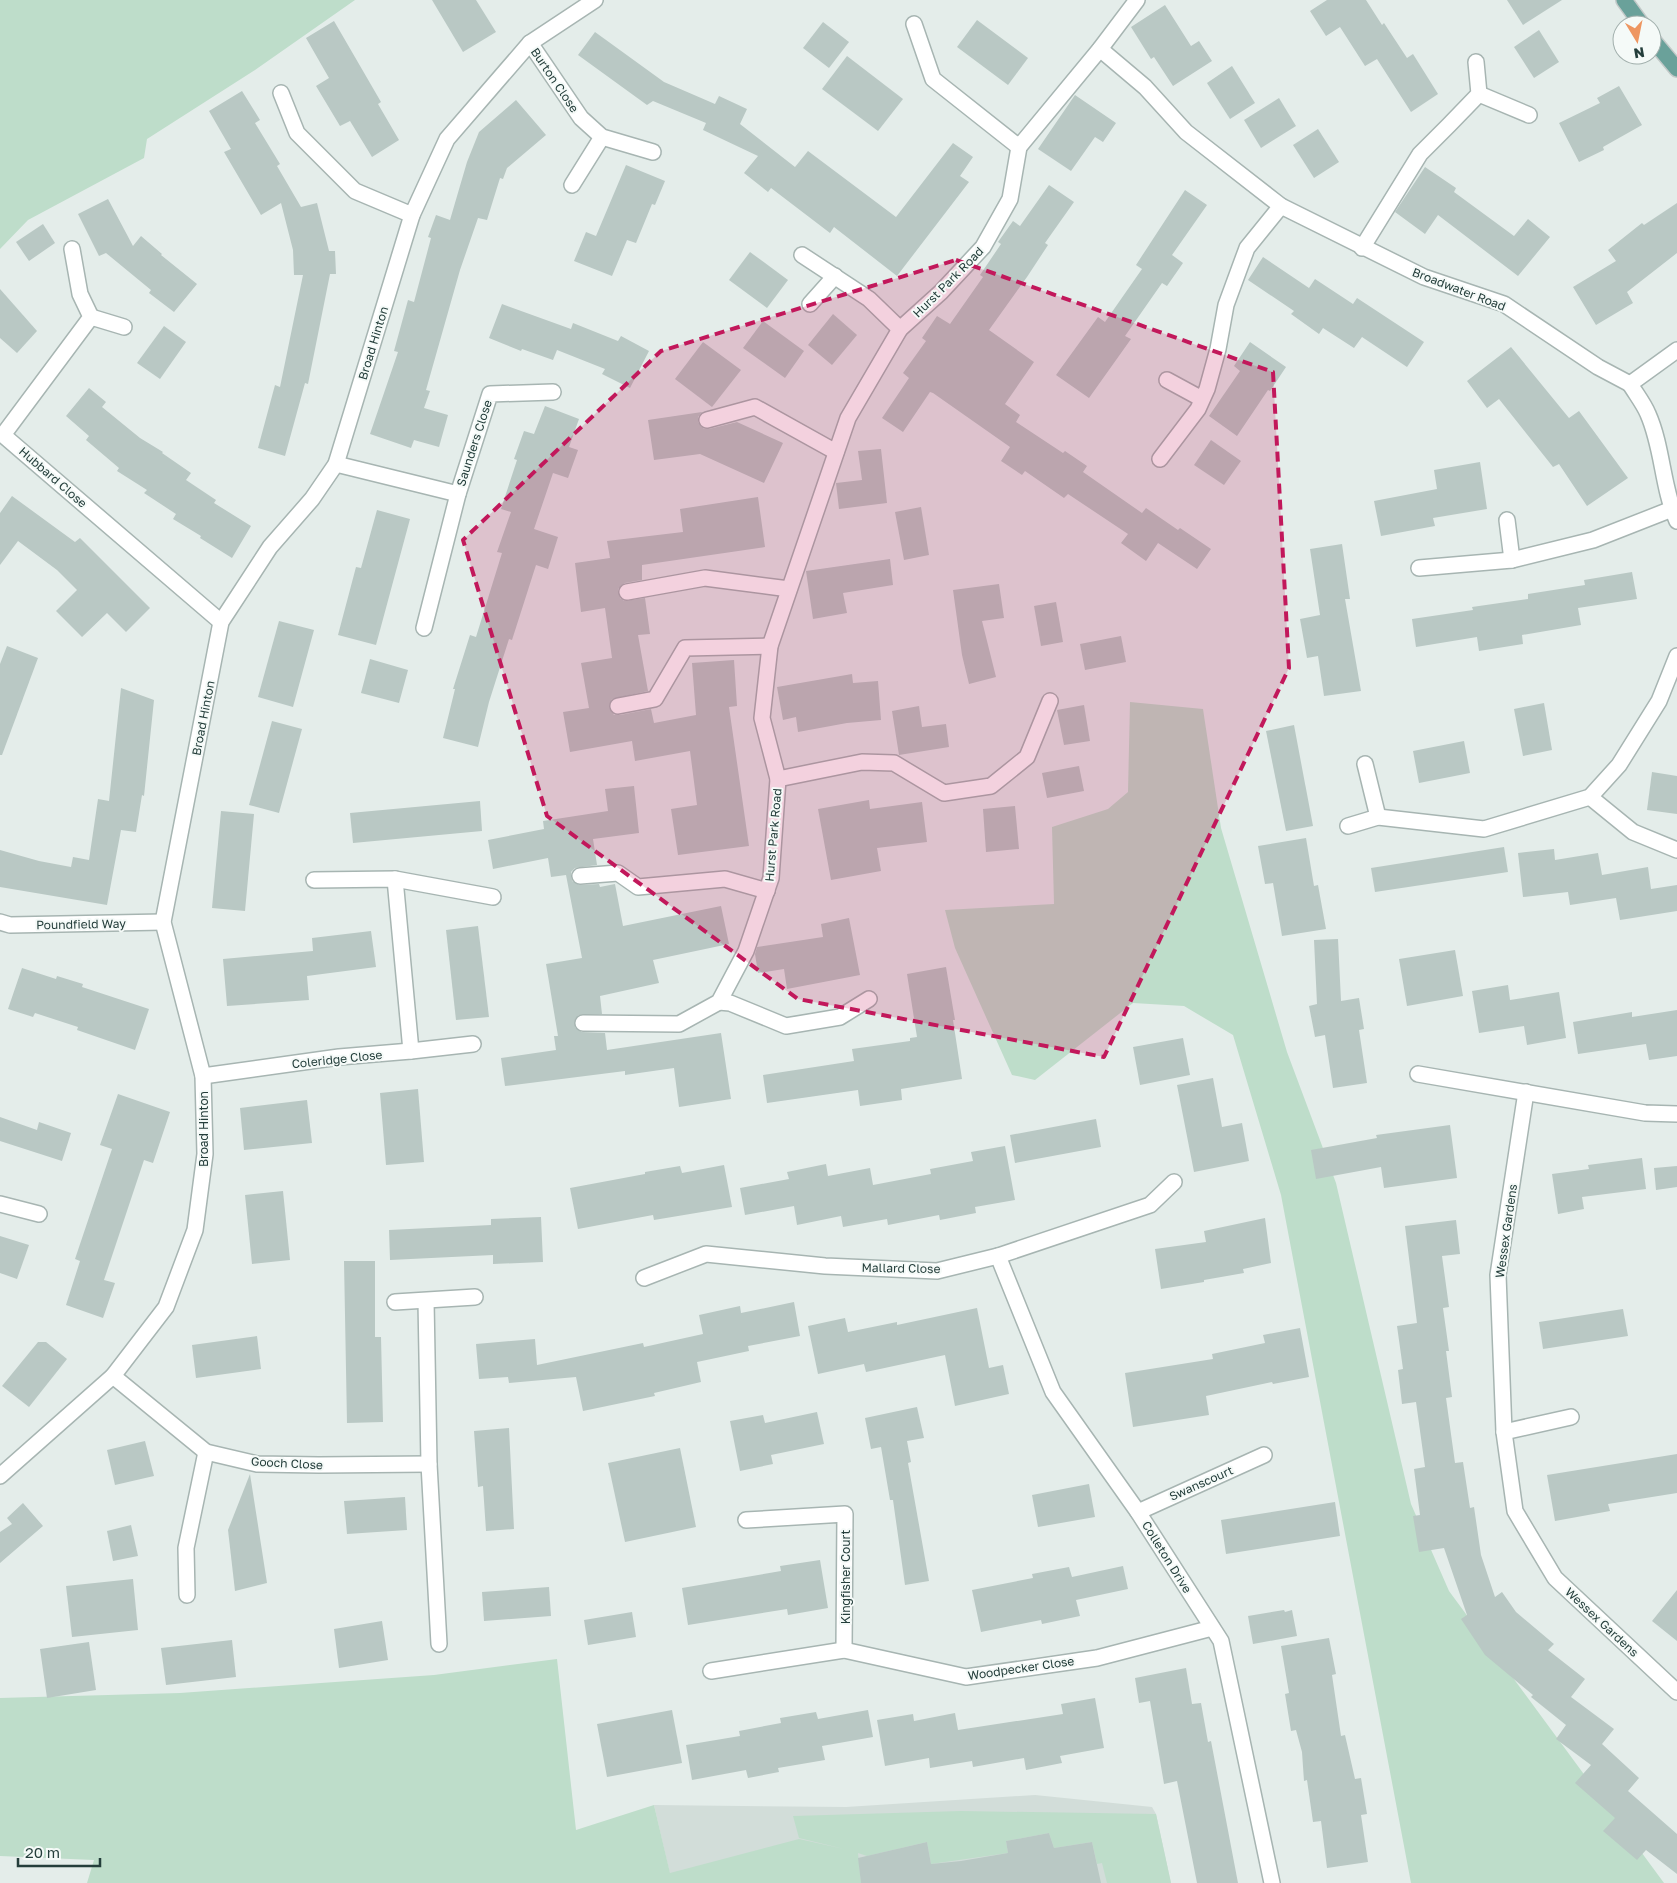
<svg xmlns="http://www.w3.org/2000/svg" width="1677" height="1883" viewBox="0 0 1677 1883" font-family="'Golos Text',sans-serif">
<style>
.built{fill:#d2ddd9}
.green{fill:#beddca}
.building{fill:#b9c8c4}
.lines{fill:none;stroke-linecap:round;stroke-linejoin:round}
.minor-casing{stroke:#a7b5b2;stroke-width:18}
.primary-casing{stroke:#c2c9c8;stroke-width:18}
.minor{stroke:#fff;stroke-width:15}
.primary{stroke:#6aa19a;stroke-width:15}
.marked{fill:#c2185b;fill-opacity:0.2;stroke:#c2185b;stroke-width:4;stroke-dasharray:10 6;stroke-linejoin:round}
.labels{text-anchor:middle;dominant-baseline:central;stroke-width:4;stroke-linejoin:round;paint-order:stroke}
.street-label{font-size:12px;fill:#243e3b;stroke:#f5faf8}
</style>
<rect width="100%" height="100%" fill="#e4edea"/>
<polygon class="built" points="1035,1795 1152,1807 1156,1814 1171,1883 672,1883 654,1805 846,1807"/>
<g class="green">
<polygon points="0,0 355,0 255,70 147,139 144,158 28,220 0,249"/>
<polygon points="1130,702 1203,709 1221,828 1287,1052 1336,1183 1411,1504 1449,1591 1664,1883 1411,1883 1281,1195 1233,1035 1184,1006 1133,1003 1035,1080 1012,1075 955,948 945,910 1054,904 1052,827 1108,809 1128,792"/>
<polygon points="557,1659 576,1830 654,1805 670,1873 799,1839 844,1849 799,1838 793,1816 961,1811 1156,1814 1171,1883 1107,1883 1102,1863 1097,1864 1092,1842 1054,1848 1049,1833 1006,1841 1008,1853 931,1864 927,1842 867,1856 858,1853 861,1883 87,1883 94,1860 0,1856 0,1698 180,1693 434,1675"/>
</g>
<g class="building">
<polygon points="432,0 476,0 496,32 463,52"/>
<polygon points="1327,0 1366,0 1382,25 1384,23 1407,58 1413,54 1438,94 1411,112 1377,59 1365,66 1340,27 1326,36 1310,11"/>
<polygon points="1507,0 1562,0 1523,25"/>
<polygon points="1165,5 1191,46 1199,41 1212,61 1173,86 1154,57 1151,59 1131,27"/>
<polygon points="977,20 1028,58 1008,85 957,47"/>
<polygon points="334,21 381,102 378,104 399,140 372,157 350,121 340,126 316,86 329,78 306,38"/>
<polygon points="823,22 849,42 829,68 803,48"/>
<polygon points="1539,30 1559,62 1534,78 1514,47"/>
<polygon points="595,32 664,82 715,104 719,96 747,109 740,124 795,167 808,151 896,217 953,143 973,157 960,176 969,182 897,276 834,227 830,233 771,188 768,192 744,173 758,156 703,130 706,123 653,101 647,105 578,55"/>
<polygon points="847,56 903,99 878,131 822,89"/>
<polygon points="1232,66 1255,103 1230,119 1207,83"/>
<polygon points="1619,86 1642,125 1603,147 1604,150 1579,162 1559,123 1600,103 1597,98"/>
<polygon points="242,91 260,120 255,123 280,164 277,166 301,207 317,203 329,251 335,251 336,274 330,274 308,384 305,383 285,456 258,448 275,385 280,387 303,275 294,275 293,250 281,203 261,215 224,152 231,149 209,111"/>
<polygon points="1075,95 1116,123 1103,142 1095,137 1071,171 1038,149"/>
<polygon points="1279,98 1296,126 1261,148 1244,120"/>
<polygon points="516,100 546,135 507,168 503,179 500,178 487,220 478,218 460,270 426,390 430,391 424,408 448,415 439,447 414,440 411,448 370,434 398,352 394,351 408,300 414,302 431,238 428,237 436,215 450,220 467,162 479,132"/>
<polygon points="1318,129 1339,162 1314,178 1293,145"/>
<polygon points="626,165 665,181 655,205 652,204 636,243 627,240 612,276 574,261 586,232 596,236"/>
<polygon points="1425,167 1456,188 1454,192 1514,236 1528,219 1550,237 1518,276 1438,215 1425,234 1395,212"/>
<polygon points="1049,185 1074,202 1045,243 1048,245 1027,277 989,330 1034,362 1005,404 1020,415 1016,422 1063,453 1065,451 1087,466 1083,472 1142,513 1146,508 1178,530 1180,528 1211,549 1197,569 1158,543 1146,561 1121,543 1128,534 1068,494 1064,498 1025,471 1022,475 1001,461 1010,447 933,393 930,392 903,432 882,418 909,378 903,373 926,341 922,338 937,316 950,324 983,277 980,275 1001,244 998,242 1013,221 1020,226"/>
<polygon points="1185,190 1207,205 1172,255 1183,263 1167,286 1162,283 1125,336 1131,339 1089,398 1056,375 1098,317 1105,322 1142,269 1136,265"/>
<polygon points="108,199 133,246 141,236 162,254 161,255 197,284 174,312 149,293 151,290 106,253 99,256 78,214"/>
<polygon points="1677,203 1677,253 1627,292 1633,303 1596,325 1573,287 1616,261 1608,250 1642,223 1644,225"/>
<polygon points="43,224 55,243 29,261 16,242"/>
<polygon points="750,252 788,280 767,308 729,280"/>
<polygon points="1263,257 1309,288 1315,279 1353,304 1357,298 1424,342 1407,367 1362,337 1354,348 1323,328 1319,334 1291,314 1294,311 1248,280"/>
<polygon points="0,289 37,331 17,353 0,338"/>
<polygon points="502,304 571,329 573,323 618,341 621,336 649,351 630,388 602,374 605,369 557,350 553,360 522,349 521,351 489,338"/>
<polygon points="833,314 857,335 832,365 808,345"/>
<polygon points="763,321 804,351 785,378 743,348"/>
<polygon points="164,326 186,342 160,379 137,363"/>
<polygon points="703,342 741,370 712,407 675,379"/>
<polygon points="1250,342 1286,367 1270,391 1268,390 1237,436 1209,416 1240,371 1234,366"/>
<polygon points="1511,347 1569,418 1579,411 1628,478 1587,506 1559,464 1553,467 1499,399 1487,408 1467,381"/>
<polygon points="89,388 106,402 102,407 140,438 163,452 162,453 191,473 186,480 216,500 214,503 251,526 232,558 200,538 201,536 173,519 176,514 144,493 147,490 117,471 119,468 86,440 89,436 66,416"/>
<polygon points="545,406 579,419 569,447 578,450 568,478 553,473 534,529 558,537 548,569 536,565 512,640 509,639 489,702 478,747 443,738 455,689 453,689 470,635 476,637 502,553 497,552 511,512 501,509 517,460 514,459 524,431 534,434"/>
<polygon points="702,412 698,417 698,422 704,429 709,429 737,422 783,443 764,483 700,454 654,460 648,420"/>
<polygon points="1211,440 1241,461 1224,485 1194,465"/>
<polygon points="881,449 887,503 839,509 836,483 862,480 858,451"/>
<polygon points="1480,462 1487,509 1433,518 1435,526 1381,536 1374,501 1437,489 1434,470"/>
<polygon points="12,496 75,542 80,538 150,608 126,632 107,613 82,637 56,611 77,590 57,570 18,541 0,565 0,513"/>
<polygon points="758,497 765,547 642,565 642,580 625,583 618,589 620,598 624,601 645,598 650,634 638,635 648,691 612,699 609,707 614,715 620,715 651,709 654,723 696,715 692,663 734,660 737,706 729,707 749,846 678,855 671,809 697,805 690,751 635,761 632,741 570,752 563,712 589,708 581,663 612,658 605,608 581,612 575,563 610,558 607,541 683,532 680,509"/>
<polygon points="921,507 929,555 904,560 895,512"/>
<polygon points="377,510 410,519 376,645 338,635 356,567 361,568"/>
<polygon points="1342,544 1350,599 1345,599 1361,691 1324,696 1318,656 1307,658 1300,619 1320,615 1310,549"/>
<polygon points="890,559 893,585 843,593 847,613 813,619 806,571"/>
<polygon points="1632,572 1637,599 1578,608 1581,625 1522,635 1523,644 1479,651 1477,637 1416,647 1412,619 1473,610 1472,607 1528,599 1528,594 1585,585 1584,580"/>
<polygon points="999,584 1004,618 982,621 996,677 969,684 962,655 953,590"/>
<polygon points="1056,602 1063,642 1041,646 1034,606"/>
<polygon points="279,621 314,630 293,707 258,697"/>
<polygon points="1121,636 1126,662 1085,670 1080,644"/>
<polygon points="7,646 38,658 2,755 0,755 0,664"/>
<polygon points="370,659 408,670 399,703 361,693"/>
<polygon points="852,674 853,683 878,681 881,720 847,723 798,732 796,717 783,720 777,687"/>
<polygon points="121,688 154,700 144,796 142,795 136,832 121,830 107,905 0,887 0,850 39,861 71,867 73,857 89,860 98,799 109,801"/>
<polygon points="1544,703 1552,750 1523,756 1514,709"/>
<polygon points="1084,705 1090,741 1064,745 1057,710"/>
<polygon points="919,706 922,727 946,724 949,747 899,755 892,711"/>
<polygon points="272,721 302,729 279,813 249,805"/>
<polygon points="1294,725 1313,826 1286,831 1266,731"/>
<polygon points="1464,741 1470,773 1419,783 1413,751"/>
<polygon points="1079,766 1084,791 1047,798 1042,773"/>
<polygon points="1652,772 1677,776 1677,814 1647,810"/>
<polygon points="634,786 639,833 593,839 597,865 575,868 571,872 572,881 580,885 599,884 600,887 615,884 623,926 721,906 729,944 653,960 659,983 600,996 602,1014 579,1015 575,1019 575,1027 582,1032 605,1033 607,1050 721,1033 731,1099 679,1107 674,1068 625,1075 625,1071 505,1086 501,1058 556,1050 554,1036 558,1036 546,964 582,958 566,875 551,877 548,858 493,869 488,840 544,829 543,821 608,811 605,789"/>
<polygon points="869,800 870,809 922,802 927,842 877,848 881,871 831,880 818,809"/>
<polygon points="480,801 482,831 353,843 350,813"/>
<polygon points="1015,806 1019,849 986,852 983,809"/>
<polygon points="221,811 254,814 245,911 212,908"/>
<polygon points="1306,838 1314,886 1318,885 1326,929 1282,936 1273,883 1265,884 1258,846"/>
<polygon points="1504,847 1508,872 1375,892 1371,868"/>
<polygon points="1554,849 1555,860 1598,853 1602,875 1648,867 1651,889 1677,885 1677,911 1620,920 1616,898 1570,905 1568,892 1523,897 1518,853"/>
<polygon points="849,918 860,975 787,989 784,969 758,973 755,954 757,947 823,937 821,924"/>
<polygon points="478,926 489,1017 456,1020 446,930"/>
<polygon points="371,931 376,967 307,976 309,1000 227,1006 223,959 313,951 312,938"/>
<polygon points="1338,939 1341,1001 1359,998 1364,1029 1359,1030 1367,1083 1333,1088 1325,1035 1315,1037 1309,1006 1317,1004 1314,940"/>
<polygon points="1455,950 1463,996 1407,1006 1399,959"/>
<polygon points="946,967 955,1020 953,1020 962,1079 901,1089 902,1100 860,1106 858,1090 767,1103 763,1075 854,1061 852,1049 910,1041 910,1038 917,1037 907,974"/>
<polygon points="22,968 56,979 57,976 83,984 82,987 149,1009 135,1050 77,1030 78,1027 35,1013 33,1017 8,1009"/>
<polygon points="1508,985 1510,1000 1559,992 1566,1038 1527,1045 1524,1026 1479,1033 1472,991"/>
<polygon points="1677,1010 1677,1056 1649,1060 1646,1044 1578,1054 1573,1022 1632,1012 1632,1017"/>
<polygon points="1183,1038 1190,1075 1140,1085 1133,1047"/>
<polygon points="1213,1078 1222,1127 1242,1123 1249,1161 1194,1172 1177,1085"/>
<polygon points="418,1089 424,1162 386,1165 380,1093"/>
<polygon points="118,1094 170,1112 153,1163 144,1160 104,1280 115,1283 103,1318 66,1305 80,1261 75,1259 112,1149 100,1145"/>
<polygon points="307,1100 312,1143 244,1150 240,1108"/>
<polygon points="0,1117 37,1130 39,1122 71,1133 62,1161 0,1141"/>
<polygon points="1096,1119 1101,1147 1015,1163 1010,1135"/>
<polygon points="1450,1125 1457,1178 1384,1188 1381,1167 1316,1179 1311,1150 1377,1138 1376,1135"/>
<polygon points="1005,1146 1015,1200 975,1207 976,1213 940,1220 939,1215 888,1225 887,1219 843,1227 841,1216 797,1225 794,1206 745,1215 740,1188 789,1179 787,1172 826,1164 828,1176 870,1168 873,1185 931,1174 930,1169 973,1161 971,1152"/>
<polygon points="1642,1158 1646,1189 1582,1197 1584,1209 1558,1214 1552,1174 1589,1169 1588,1165"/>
<polygon points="724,1165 732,1207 654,1220 653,1215 578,1229 570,1188 645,1174 645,1172 680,1166 682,1173"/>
<polygon points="1677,1166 1677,1187 1656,1190 1654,1168"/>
<polygon points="283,1191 290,1260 252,1264 245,1195"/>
<polygon points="541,1217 543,1262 493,1264 493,1255 390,1260 389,1230 491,1225 491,1219"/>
<polygon points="1265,1218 1271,1263 1243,1269 1244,1273 1204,1280 1204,1282 1161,1289 1155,1249 1206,1242 1204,1231"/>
<polygon points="1456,1220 1460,1254 1442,1256 1449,1307 1443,1308 1449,1351 1446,1351 1452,1397 1446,1398 1455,1463 1463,1462 1470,1508 1474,1507 1481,1555 1495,1597 1502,1592 1516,1612 1554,1644 1548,1650 1585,1679 1571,1697 1614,1729 1602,1744 1639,1778 1628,1791 1677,1834 1677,1874 1646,1850 1637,1860 1603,1831 1615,1818 1575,1783 1591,1765 1556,1739 1566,1725 1531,1697 1533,1695 1485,1655 1461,1619 1467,1615 1444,1548 1419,1552 1413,1516 1420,1515 1414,1469 1425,1467 1416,1402 1402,1404 1398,1370 1403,1369 1397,1326 1417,1323 1405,1226"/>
<polygon points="0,1236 29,1245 17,1279 0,1273"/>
<polygon points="344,1261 375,1261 375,1337 381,1337 383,1422 347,1423"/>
<polygon points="794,1302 800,1336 748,1346 749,1351 697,1362 701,1382 654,1393 655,1396 583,1411 576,1377 509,1383 508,1377 479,1379 476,1344 535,1339 537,1365 643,1343 644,1347 703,1334 699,1315 740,1306 741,1313"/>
<polygon points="977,1308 989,1368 1003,1365 1009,1394 955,1406 945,1355 866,1372 864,1364 818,1374 808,1326 845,1318 848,1332 897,1322 897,1325"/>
<polygon points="1623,1309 1628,1336 1543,1349 1539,1322"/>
<polygon points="1300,1328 1309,1377 1273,1384 1272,1382 1206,1396 1209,1415 1133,1427 1125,1373 1213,1359 1212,1354 1265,1343 1263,1335"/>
<polygon points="257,1336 261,1369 196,1378 192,1345"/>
<polygon points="38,1342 46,1342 67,1359 29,1407 2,1386"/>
<polygon points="917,1407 924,1438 907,1441 911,1462 908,1463 929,1581 905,1585 893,1500 890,1500 881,1447 871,1449 865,1418"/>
<polygon points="817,1412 824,1444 771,1455 773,1464 740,1471 730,1421 763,1415 765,1423"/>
<polygon points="509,1428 514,1529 486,1531 483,1486 478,1487 474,1431"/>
<polygon points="145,1441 154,1476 115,1485 107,1450"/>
<polygon points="680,1448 696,1527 625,1542 608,1463"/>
<polygon points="1677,1454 1677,1493 1608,1504 1610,1511 1555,1521 1547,1475"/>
<polygon points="250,1474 267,1583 235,1591 228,1530"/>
<polygon points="1089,1484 1095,1517 1038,1527 1032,1495"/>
<polygon points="405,1497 407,1530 347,1534 344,1501"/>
<polygon points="1335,1502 1340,1536 1226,1554 1221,1520"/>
<polygon points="23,1503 43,1526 0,1563 0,1532 12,1524 7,1518"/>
<polygon points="131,1525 138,1556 113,1561 107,1531"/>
<polygon points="820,1560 828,1608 788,1615 787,1609 688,1625 682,1588 781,1571 780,1566"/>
<polygon points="1123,1566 1128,1589 1076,1600 1080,1616 1042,1624 1041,1620 981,1632 972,1590 1033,1578 1032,1574 1069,1567 1072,1577"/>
<polygon points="133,1579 138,1630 72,1637 66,1586"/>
<polygon points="549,1587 551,1616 484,1621 482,1592"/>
<polygon points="1677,1590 1677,1641 1652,1621"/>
<polygon points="1284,1610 1285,1612 1292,1610 1297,1636 1253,1644 1248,1616"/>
<polygon points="632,1612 636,1637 588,1645 584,1620"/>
<polygon points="382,1621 388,1660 339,1668 334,1629"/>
<polygon points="1329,1638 1336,1674 1332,1675 1341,1736 1345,1735 1355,1779 1361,1778 1367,1814 1361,1815 1368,1862 1327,1868 1321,1821 1313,1822 1307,1780 1304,1781 1302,1752 1296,1730 1291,1731 1285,1694 1289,1693 1281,1646"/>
<polygon points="232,1640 236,1677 166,1685 161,1648"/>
<polygon points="89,1642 96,1690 47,1698 40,1649"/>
<polygon points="1186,1668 1192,1704 1201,1703 1208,1742 1211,1741 1238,1883 1197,1883 1177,1781 1164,1784 1150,1701 1139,1703 1135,1678"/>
<polygon points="1095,1698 1104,1748 1060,1756 1062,1763 1026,1770 1024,1758 973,1767 972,1761 930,1768 929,1758 885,1766 877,1720 913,1714 914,1721 955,1713 958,1730 1063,1714 1061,1704"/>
<polygon points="672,1710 682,1763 607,1777 597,1724"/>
<polygon points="868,1710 873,1737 822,1746 825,1760 778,1768 779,1772 748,1778 746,1770 692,1780 686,1745 740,1736 739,1731 781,1723 780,1718 816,1712 818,1719"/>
<polygon points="1049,1833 1054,1848 1092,1842 1101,1883 861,1883 858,1858 927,1842 931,1864 961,1861 1008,1853 1006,1841"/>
</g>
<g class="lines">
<defs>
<g id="minor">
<polyline points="914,24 933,79 1019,147"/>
<polyline points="530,43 581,118 602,137 653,152"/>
<polyline points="1100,49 1145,87 1186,132 1281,206 1424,277 1504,304 1598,367 1630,384"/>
<polyline points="281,93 297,133 355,191 412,215"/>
<polyline points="1479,94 1529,115"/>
<polyline points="572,185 602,137"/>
<polyline points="1362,248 1420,154 1449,125 1479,94 1476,62"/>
<polyline points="72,249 80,294 91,317 3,435 221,622"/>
<polyline points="802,255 869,299 900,329"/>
<polyline points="810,304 835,276"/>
<polyline points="91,317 124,327"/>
<path d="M1677,350L1630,384C1636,394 1644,404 1648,414C1663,448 1662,487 1677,521"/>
<polyline points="1167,380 1202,399"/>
<polyline points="707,420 755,407 836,452"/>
<polyline points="1160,459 1198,409 1207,389 1218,349 1226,305 1247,248 1281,206"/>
<polyline points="336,464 458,494"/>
<polyline points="1507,520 1512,560"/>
<polyline points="1419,568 1512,560 1593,540 1672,509"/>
<polyline points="627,592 705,578 789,589"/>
<polyline points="424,628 458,494 490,394 553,392"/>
<polyline points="618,706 655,699 685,648 770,646"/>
<polyline points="1365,764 1378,817"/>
<polyline points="778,779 862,762 894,763 944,793 991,786 1027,757 1050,701"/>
<polyline points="1590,797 1633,832 1677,850"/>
<polyline points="1348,826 1378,817 1484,829 1590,797 1619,765 1659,701 1677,656"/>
<polyline points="580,876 618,873 638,887 725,879 767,891"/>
<polyline points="395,879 411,1051"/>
<polyline points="314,880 395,879 493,897"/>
<polyline points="0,922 10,925 163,922"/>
<polyline points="719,1002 730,1003 786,1026 840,1017 869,999"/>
<polyline points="583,1023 679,1024 719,1002 746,951 771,878 778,779 762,718 770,646 848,418 900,329 941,292 983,247 1010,199 1019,147 1100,49 1137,0"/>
<polyline points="1418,1074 1645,1113 1677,1114"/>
<polyline points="203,1076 339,1057 411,1051 473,1044"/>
<polyline points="1526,1092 1498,1275 1504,1432 1515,1511 1555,1578 1677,1692"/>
<polyline points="0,1204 39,1214"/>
<polyline points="998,1256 1053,1392 1138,1512 1221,1641 1272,1883"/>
<polyline points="644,1278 706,1254 825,1266 937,1271 998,1256 1150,1205 1174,1182"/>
<polyline points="426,1301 429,1464 439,1644"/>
<polyline points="395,1302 475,1297"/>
<polyline points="113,1376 206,1452 257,1464 319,1465 429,1464"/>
<polyline points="1504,1432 1571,1417"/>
<polyline points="0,1476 113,1376 166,1307 195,1230 205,1154 203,1076 163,922 221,622 270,547 312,499 336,464 412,215 447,139 530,43 595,0"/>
<polyline points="1138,1512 1264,1455"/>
<polyline points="746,1520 845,1514 844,1650"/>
<polyline points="187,1595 186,1548 206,1452"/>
<polyline points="711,1671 844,1650 966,1677 1097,1658 1212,1628"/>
</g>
<g id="primary">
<polyline points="1624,0 1642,25"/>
<polyline points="1652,39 1677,69"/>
</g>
</defs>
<use href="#minor" class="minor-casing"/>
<use href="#primary" class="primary-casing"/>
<use href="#minor" class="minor"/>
<use href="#primary" class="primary"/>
</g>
<path class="marked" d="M956,260L1273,372L1289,668L1104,1057L798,999L547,816L463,540L661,351Z"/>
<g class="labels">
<g class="street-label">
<text transform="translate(555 80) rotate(56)">Burton Close</text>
<text transform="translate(948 282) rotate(-45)">Hurst Park Road</text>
<text transform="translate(1459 289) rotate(21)">Broadwater Road</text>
<text transform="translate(373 343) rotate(-73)">Broad Hinton</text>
<text transform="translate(474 443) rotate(-72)">Saunders Close</text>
<text transform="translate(53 477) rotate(41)">Hubbard Close</text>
<text transform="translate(203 718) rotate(-79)">Broad Hinton</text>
<text transform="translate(773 835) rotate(-85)">Hurst Park Road</text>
<text transform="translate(81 924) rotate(-1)">Poundfield Way</text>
<text transform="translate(337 1059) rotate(-6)">Coleridge Close</text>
<text transform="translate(203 1129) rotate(-90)">Broad Hinton</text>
<text transform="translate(1506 1231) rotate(-82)">Wessex Gardens</text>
<text transform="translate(901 1268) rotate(1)">Mallard Close</text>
<text transform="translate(287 1463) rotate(3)">Gooch Close</text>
<text transform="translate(1201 1483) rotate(-24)">Swanscourt</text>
<text transform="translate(1167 1557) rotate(58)">Colleton Drive</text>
<text transform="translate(845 1577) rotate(-90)">Kingfisher Court</text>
<text transform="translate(1602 1622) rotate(43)">Wessex Gardens</text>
<text transform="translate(1021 1668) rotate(-8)">Woodpecker Close</text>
</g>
</g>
<g transform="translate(1637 40) rotate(170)"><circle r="24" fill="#f5faf8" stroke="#a1afac"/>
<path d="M0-4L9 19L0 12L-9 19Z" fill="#ee9661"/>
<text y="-8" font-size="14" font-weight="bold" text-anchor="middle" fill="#243e3b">N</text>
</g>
<path d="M18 1858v8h82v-8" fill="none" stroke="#243e3b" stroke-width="2.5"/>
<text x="25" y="1858" font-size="15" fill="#243e3b" stroke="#f5faf8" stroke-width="4" paint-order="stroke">20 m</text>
</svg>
